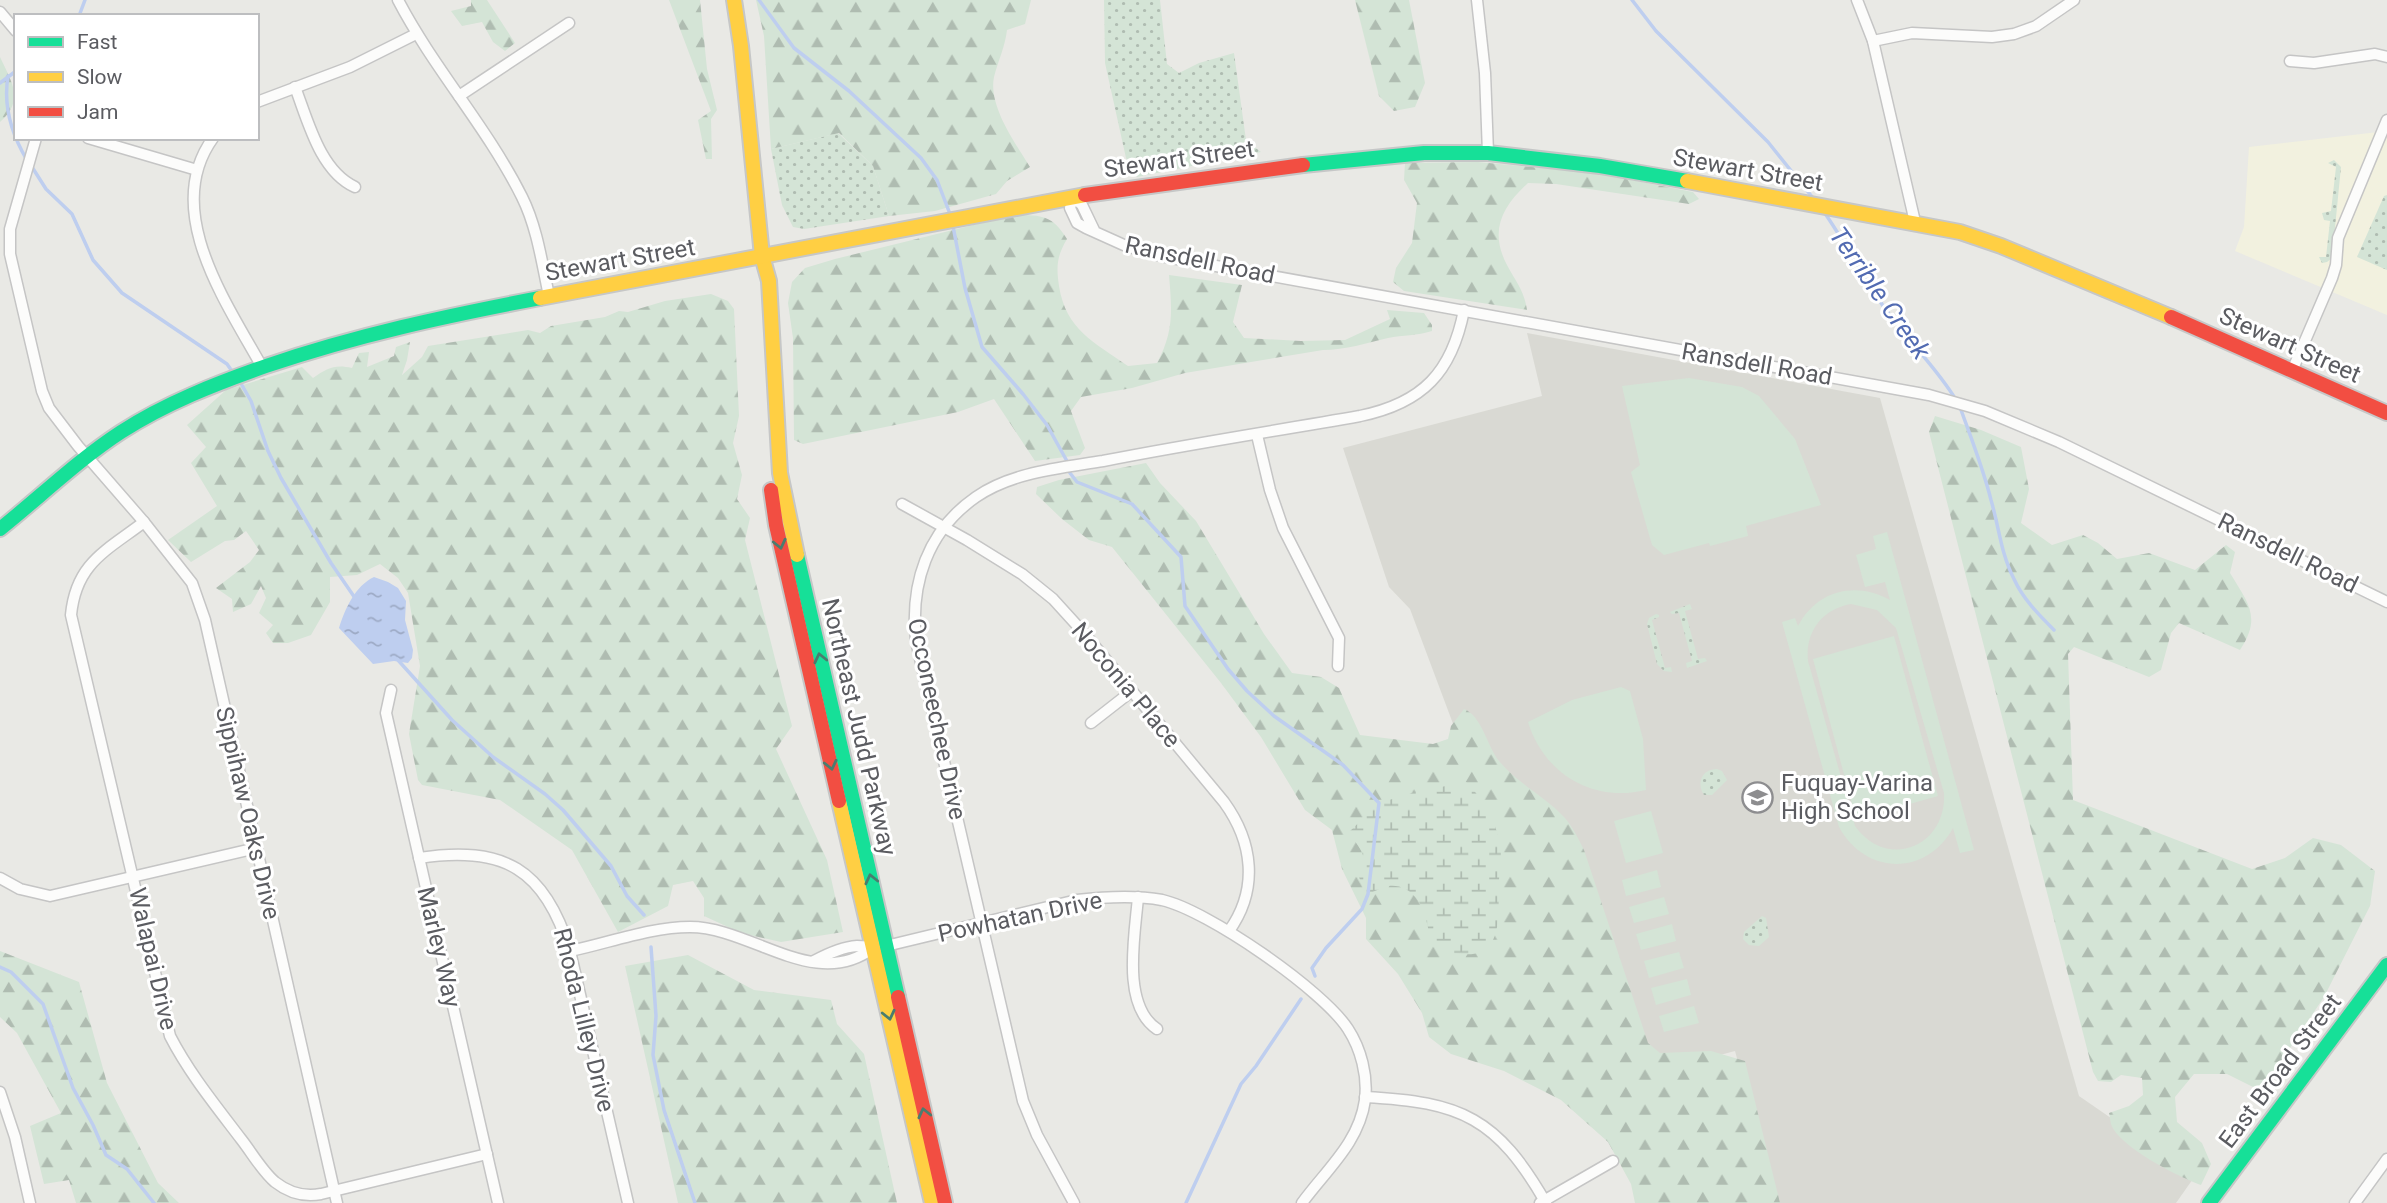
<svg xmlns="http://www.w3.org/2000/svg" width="2387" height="1203" viewBox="0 0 2387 1203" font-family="Roboto,sans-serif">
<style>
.commercial{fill:#f2f1df}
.education{fill:#d9d9d3}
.grass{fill:url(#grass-dots)}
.forest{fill:url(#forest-firs)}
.wetland{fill:url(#wetland-marsh)}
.pitch{fill:#d4e4d6;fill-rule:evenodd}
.water{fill:url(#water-ripples)}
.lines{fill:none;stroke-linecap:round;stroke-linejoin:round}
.stream{stroke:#beceef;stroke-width:3.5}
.street-casing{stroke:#c5c5c5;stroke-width:13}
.fast-casing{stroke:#c6c7c7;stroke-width:18}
.slow-casing{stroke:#c6c7c7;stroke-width:18}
.jam-casing{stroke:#c6c7c7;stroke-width:18}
.street{stroke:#fcfcfb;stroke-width:10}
.fast{stroke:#16e098;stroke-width:14}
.slow{stroke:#ffcf43;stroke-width:14}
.jam{stroke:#f24e42;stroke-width:14}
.oneway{stroke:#4a7d6f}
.labels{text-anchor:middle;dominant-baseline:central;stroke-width:6;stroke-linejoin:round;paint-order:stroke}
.street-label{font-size:24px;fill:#5b5c61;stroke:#fff}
.poi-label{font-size:24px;fill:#5b5c61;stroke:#fff;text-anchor:start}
.water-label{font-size:26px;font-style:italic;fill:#526bb2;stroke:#fff}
</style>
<defs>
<pattern id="grass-dots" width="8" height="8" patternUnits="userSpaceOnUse" patternTransform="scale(1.75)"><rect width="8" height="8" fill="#d4e4d6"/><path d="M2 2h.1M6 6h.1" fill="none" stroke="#afbcb1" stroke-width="1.8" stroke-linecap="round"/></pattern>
<pattern id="forest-firs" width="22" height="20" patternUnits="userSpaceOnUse" patternTransform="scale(1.75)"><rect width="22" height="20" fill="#d4e4d6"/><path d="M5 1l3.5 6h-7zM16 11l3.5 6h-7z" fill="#afbcb1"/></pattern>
<pattern id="wetland-marsh" width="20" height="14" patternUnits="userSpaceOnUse" patternTransform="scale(1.75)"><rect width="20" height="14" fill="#d4e4d6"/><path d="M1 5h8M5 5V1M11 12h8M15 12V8" fill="none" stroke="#afbcb1"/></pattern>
<pattern id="water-ripples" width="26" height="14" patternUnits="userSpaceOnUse" patternTransform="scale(1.75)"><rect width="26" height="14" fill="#beceef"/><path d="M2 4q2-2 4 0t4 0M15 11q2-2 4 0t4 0" fill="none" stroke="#9daac5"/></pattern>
</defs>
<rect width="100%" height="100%" fill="#e9e9e5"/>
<polygon class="commercial" points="2387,131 2387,315 2235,251 2244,227 2249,147"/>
<polygon class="education" points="1527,333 1880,398 2079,1096 2195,1176 2176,1203 1777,1203 1735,1051 1652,1073 1461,745 1410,609 1389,587 1343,448 1542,396"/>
<g class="grass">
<polygon points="1104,0 1160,0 1167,64 1179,73 1199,63 1234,53 1246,140 1261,152 1137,177 1126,158 1105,63"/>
<polygon points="838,133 873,166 889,216 804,229 793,227 782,205 771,149"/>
<polygon points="2334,160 2341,167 2332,258 2327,262 2322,263 2319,257 2326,257 2330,221 2324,220 2322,213 2331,211 2336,167 2328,163"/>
<polygon points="2387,195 2387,270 2357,257 2384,196"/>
<polygon points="1690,604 1692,609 1685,611 1698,659 1705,658 1707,661 1687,668 1686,663 1692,661 1679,613 1672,614 1670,612"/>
<polygon points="1656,614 1659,615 1659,617 1652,620 1665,668 1671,667 1672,672 1664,671 1657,664 1647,624 1649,618"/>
<path d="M1717,769L1722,771L1727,780L1712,795H1704C1696,783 1702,769 1717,769Z"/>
<polygon points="1762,916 1766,918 1769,937 1759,946 1749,945 1743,939 1744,932"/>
</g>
<g class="forest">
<polygon points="471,0 487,0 515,43 505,51 493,42 482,22 462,26 451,11 471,6"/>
<polygon points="669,0 700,0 707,69 717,110 711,119 712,159 706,159 698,120 711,111"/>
<path d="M756,0H1031L1025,24L1007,30C1005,47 998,61 994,77C988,106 1016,144 1030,167L1007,181L996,194L935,211L889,216L873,166L839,133L771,149L764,36Z"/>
<polygon points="1355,0 1409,0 1425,83 1415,107 1394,111 1379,96"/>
<path d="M0,57C12,83 25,100 0,122Z"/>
<path d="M1478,162L1595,173L1693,192L1699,199L1689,204L1556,184L1528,183C1502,207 1489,231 1507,265C1516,282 1524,290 1527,310L1404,291L1393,282L1396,268L1412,243L1417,203L1404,180L1405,163Z"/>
<path d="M1014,215C1042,215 1052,215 1067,239C1057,256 1056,266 1059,286C1066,330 1094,342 1128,366L1157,363C1174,331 1172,311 1169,275L1242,285L1233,322L1244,338L1301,341L1345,340L1390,319L1387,310L1424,313L1432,325V331C1417,336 1403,335 1388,338C1366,343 1346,350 1323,350L1185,373L1132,388L1081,397L1071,411L1085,448L1080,455L1035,461L994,399L958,412L803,444L794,440L793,338L788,303L792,282L805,268L835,259Z"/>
<path d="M711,294L728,301L734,309L739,416L733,443L742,475L737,499L750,518L745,540L792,726L776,749L827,860L843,932L781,942L741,933L704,916V898L693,881L673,885L668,906L618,932L572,850L500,800L422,785L418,780L409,734L420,666L408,593L398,578L380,564L357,575L330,577V602L311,635L288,643H273L266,633L273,625L259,613L266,598L261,586L251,604L233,612L232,599L216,588L250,562L259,550L246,531L234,540L225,541L191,562L168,540L217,506L191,463L206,447L187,425L226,390L302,367L313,378C327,368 335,364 352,368L359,353L369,352L367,367L394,356L396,347L410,342L407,360L402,375L422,357L428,346L528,330L540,333L551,326L605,317L619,311L628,312L665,301Z"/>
<path d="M1935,416L1981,430L2021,447L2029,489L2021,523L2052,545L2083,535L2098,543L2117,559L2149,553L2195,570L2226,545L2235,552L2230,573C2248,603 2262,617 2240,650L2179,623L2171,633L2161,670L2149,677L2074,647L2068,654L2073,800L2252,869L2285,858L2313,838L2341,845L2375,871L2370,906L2324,997L2261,1091L2227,1074H2194L2175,1097L2177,1122L2202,1143L2211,1164L2201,1185C2179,1177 2119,1147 2111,1124C2110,1120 2110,1116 2109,1113L2129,1106L2143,1095L2142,1078L2121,1075L2111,1082L2098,1081L2093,1072L1929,432Z"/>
<path d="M1146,463L1160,483L1196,521L1264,634L1292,673L1321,677L1339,688L1360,735L1433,744L1448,739L1451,726L1464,709C1482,716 1487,746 1499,761C1518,784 1545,796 1564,817C1573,827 1578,838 1584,850L1648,1043L1660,1053L1711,1051L1745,1061L1780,1203H1635L1631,1184L1608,1142L1561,1100L1504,1071L1451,1054L1429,1037L1422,1013L1398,974L1366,939V918L1342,869L1332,830L1305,810L1261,737L1221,683L1112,547L1089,540L1062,519L1036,494L1037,487L1059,480Z"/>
<polygon points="0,951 79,982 107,1083 158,1183 179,1203 76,1203 69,1180 44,1184 30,1126 61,1113 17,1033 0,1017"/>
<polygon points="688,955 754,990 831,1000 837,1024 864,1054 897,1203 678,1203 625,966"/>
</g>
<path class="wetland" d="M1466,782C1481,796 1496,822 1500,843C1502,856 1500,867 1499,880C1497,909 1507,959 1462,954C1452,953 1439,952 1433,943C1428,937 1429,930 1427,923C1424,904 1410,883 1388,886C1382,887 1374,892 1368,894L1365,893L1359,877C1370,859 1361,848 1348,833L1379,803L1416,792Z"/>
<g class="pitch">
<polygon points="1689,378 1742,387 1759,396 1795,439 1821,505 1746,526 1748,536 1710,546 1709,543 1664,555 1652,545 1631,472 1640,465 1622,386"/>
<path d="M1887,532L1974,850L1960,853L1953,828C1926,877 1865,875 1839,827L1782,622L1795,618L1798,626C1817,590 1856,581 1890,600L1885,582L1865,587L1856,555L1876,549L1873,536ZM1851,604L1877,610L1896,628L1944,793C1947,847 1887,871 1855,826L1808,661C1805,632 1822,609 1851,604Z"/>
<polygon points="1894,636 1938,796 1856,819 1813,659"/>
<path d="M1621,687L1630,691L1643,739L1646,790C1593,803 1544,774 1528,722L1572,700Z"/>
<polygon points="1651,811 1663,853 1626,863 1614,821"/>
<polygon points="1657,870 1661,887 1626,896 1622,880"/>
<polygon points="1664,897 1669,914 1634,923 1629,907"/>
<polygon points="1672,924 1676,941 1641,950 1636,934"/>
<polygon points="1679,952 1684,968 1649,978 1644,961"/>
<polygon points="1687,979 1691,995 1656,1005 1651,988"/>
<polygon points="1694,1006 1699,1023 1664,1032 1659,1016"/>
</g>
<path class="water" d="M374,577L388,582L398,588L406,601L405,620L413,650L412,658L408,663L394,661L373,664L339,628C345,609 355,586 374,577Z"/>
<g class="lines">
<g class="stream">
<polyline points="759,0 794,48 849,91 921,158 937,180 950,214"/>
<polyline points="1632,0 1656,31 1768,142 1813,198"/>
<polyline points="79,16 85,0"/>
<path d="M8,76C3,106 12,135 27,160"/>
<polyline points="0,83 16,71"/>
<polyline points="32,167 46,189 72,214 93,260 122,293 227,364 234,374"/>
<path d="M1824,212C1848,246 1866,285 1892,318C1913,346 1938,370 1956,400"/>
<polyline points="952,221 965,288 982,347 1023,394 1047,425 1068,463"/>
<polyline points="239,380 251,401 268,451 281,478 331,563 355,598"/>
<path d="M1960,407C1971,438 1983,468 1991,500C1999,527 2001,554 2014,579C2023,599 2039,615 2054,630"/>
<polyline points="1070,473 1077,482 1132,504 1181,557 1185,606 1228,669 1247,691 1274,716 1343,765 1379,803 1368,894 1362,909 1326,948 1312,968 1315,976"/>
<polyline points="397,659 452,720 493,757 545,794 563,810 611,866 627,896 644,915"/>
<polyline points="651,947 656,1016 653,1055 664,1110 695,1203"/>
<polyline points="0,967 11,972 43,1004 73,1088 93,1125 106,1155 127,1169 154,1203"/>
<polyline points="1186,1203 1241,1084 1256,1066 1301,999"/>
</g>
<defs>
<g id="street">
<path d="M398,0C434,69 487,127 522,197C537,227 542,263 549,296"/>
<polyline points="1477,0 1485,73 1488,153"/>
<polyline points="1857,0 1873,41 1915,222"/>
<polyline points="0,12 16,31"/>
<polyline points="1873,41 1912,33 1992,37 2014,34 2036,26 2074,0"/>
<polyline points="2290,61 2314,63 2375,54 2387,57"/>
<path d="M295,87C308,121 320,171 355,187"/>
<polyline points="459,96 569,23"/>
<polyline points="257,102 350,67 416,34"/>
<polyline points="36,138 10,229 10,254 42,391 49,408 78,446 144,522 192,583 205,620 337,1203"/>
<polyline points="88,138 197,170"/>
<path d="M213,138C161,210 226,302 262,367"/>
<polyline points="1094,230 1082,205 1073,197 1070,208 1077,223 1086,228 1126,246 1161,256 1929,395 1985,411 2059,442 2387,602"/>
<polyline points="2292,371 2332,278 2336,265 2338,238 2387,120"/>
<polyline points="1257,435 1270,490 1283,528 1339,638 1338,666"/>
<path d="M902,504L967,540L1022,574L1053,599L1083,632L1224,802C1253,842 1259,889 1229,931"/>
<path d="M144,522C106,551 76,563 71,615L170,1036C189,1073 216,1106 241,1139C252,1153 262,1171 275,1182C289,1193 305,1197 321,1194L487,1154"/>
<polyline points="391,690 386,713 498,1203"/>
<polyline points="1091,723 1132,691"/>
<path d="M419,858C504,845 545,869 570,951L628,1203"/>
<polyline points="0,878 20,889 50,896 256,848"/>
<path d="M1138,897C1135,935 1121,1005 1157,1029"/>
<path d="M570,951C609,943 650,927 690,927C751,927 815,992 873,948"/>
<path d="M814,961C827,954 842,947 857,946C867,946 876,948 886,946L1077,900C1104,897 1134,895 1162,900C1207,910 1323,990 1348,1029C1361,1049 1368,1076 1365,1100C1359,1143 1326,1170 1302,1203"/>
<polyline points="0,1092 15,1137 30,1203"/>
<path d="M1365,1097C1462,1102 1497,1118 1546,1203"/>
<path d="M1074,1203L1037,1135L1023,1101L916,641C910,584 927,531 976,497C1012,472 1061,468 1103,461C1189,444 1275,431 1360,416C1423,403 1452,372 1464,310"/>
<polyline points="1540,1203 1613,1161"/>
<polyline points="2355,1203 2387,1159"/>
</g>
<g id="fast">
<polyline points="1303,165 1424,153 1488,153 1600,166 1687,181"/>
<path d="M0,529C40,497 78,460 121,432C166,403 215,384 266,366C357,335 446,316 540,298"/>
<polyline points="797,555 898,997"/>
<polyline points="2209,1203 2387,965"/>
</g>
<g id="slow">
<polyline points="734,0 741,46 762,256 769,281 780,473 797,555"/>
<polyline points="1687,181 1960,232 2001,246 2171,317"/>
<polyline points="540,298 1085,195"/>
<polyline points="839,801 932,1203"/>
</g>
<g id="jam">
<polyline points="1085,195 1303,165"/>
<polyline points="2171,317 2387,413"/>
<polyline points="771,490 776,525 839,801"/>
<polyline points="898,997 945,1203"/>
</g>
</defs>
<use href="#street" class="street-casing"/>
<use href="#fast" class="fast-casing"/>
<use href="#slow" class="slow-casing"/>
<use href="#jam" class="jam-casing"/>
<use href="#street" class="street"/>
<use href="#fast" class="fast"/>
<use href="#slow" class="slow"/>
<use href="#jam" class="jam"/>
</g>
<defs><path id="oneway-chevron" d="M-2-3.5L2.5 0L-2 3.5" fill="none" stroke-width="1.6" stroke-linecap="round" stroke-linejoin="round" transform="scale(1.75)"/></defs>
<g class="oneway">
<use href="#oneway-chevron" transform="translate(780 544) rotate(77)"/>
<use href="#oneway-chevron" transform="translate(820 658) rotate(-103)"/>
<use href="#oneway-chevron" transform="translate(831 765) rotate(77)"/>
<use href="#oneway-chevron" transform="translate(871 879) rotate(-103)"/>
<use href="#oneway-chevron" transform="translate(889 1015) rotate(77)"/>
<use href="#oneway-chevron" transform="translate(924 1113) rotate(-103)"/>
</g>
<defs>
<symbol id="school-ring" viewBox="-11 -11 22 22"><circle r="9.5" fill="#fff" stroke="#8d8d8f" stroke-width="1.5"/><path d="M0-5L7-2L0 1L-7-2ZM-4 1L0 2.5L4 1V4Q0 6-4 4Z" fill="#8d8d8f"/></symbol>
</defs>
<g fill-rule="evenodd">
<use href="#school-ring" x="1740" y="780" width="35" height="35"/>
</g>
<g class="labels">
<g class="street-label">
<text transform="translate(1179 159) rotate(-8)">Stewart Street</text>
<text transform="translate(1748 170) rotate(10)">Stewart Street</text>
<text transform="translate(620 260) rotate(-10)">Stewart Street</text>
<text transform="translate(1200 260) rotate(12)">Ransdell Road</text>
<text transform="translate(2290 345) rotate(24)">Stewart Street</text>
<text transform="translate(1757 364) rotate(10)">Ransdell Road</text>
<text transform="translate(2288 553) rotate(26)">Ransdell Road</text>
<text transform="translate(1126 685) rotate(50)">Noconia Place</text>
<text transform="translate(937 719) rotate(78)">Occoneechee Drive</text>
<text transform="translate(859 727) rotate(77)">Northeast Judd Parkway</text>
<text transform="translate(248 813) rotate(77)">Sippihaw Oaks Drive</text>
<text transform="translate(1020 917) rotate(-12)">Powhatan Drive</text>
<text transform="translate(439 947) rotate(77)">Marley Way</text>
<text transform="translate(153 959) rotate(77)">Walapai Drive</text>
<text transform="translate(584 1020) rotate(76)">Rhoda Lilley Drive</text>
<text transform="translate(2280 1071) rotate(-53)">East Broad Street</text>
</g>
<g class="poi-label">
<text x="1781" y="783">Fuquay-Varina<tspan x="1781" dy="28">High School</tspan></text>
</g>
<g class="water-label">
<text transform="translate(1880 293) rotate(55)">Terrible Creek</text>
</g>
</g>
<rect x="14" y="14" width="245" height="126" fill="#ffffff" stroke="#bdbec0" stroke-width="2"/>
<rect x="28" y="37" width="35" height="10" fill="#16e098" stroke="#bdbec0" stroke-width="2"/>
<text x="77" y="49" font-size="21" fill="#5b5c61">Fast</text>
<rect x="28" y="72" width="35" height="10" fill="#ffcf43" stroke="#bdbec0" stroke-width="2"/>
<text x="77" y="84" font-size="21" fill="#5b5c61">Slow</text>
<rect x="28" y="107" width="35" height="10" fill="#f24e42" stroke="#bdbec0" stroke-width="2"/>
<text x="77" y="119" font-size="21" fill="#5b5c61">Jam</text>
</svg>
